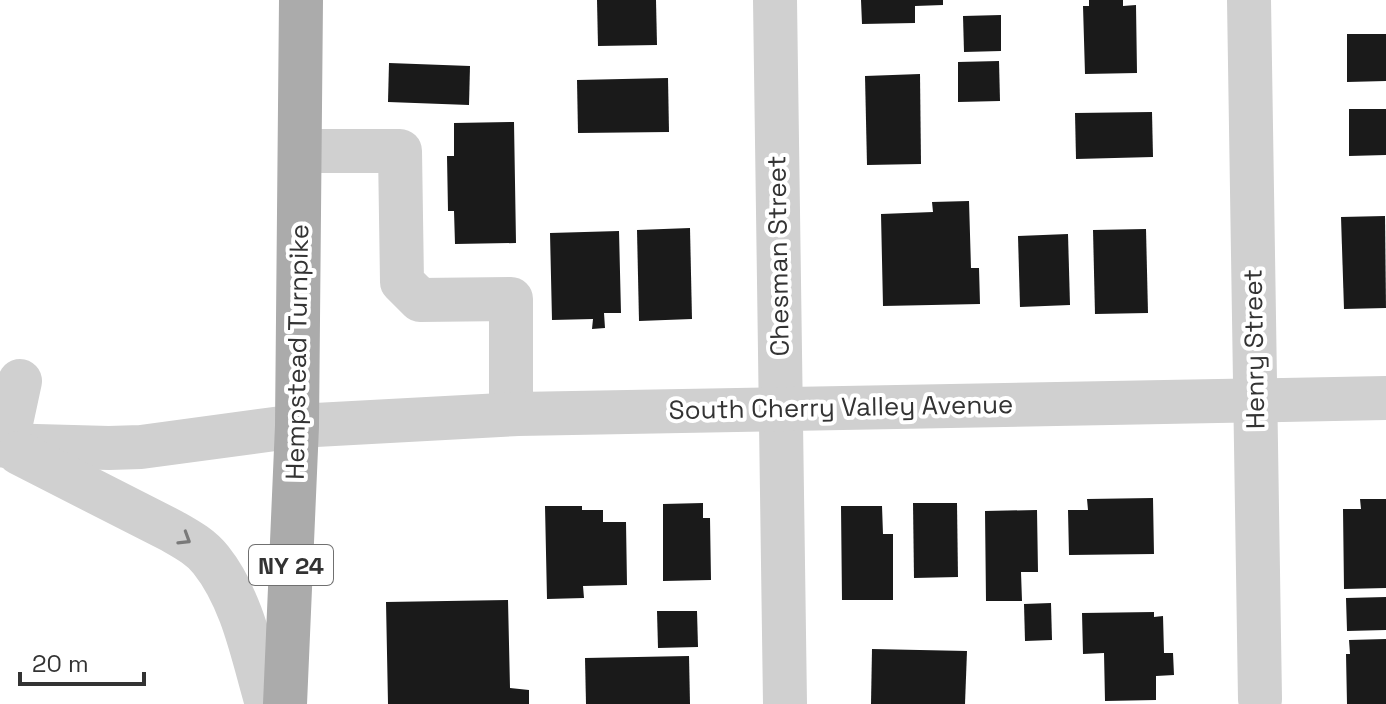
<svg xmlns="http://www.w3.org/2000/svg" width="1386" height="704" viewBox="0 0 1386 704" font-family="'Space Grotesk',sans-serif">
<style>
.building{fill:#1a1a1a}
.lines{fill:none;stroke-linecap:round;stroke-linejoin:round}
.minor{stroke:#d0d0d0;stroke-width:44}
.major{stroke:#ababab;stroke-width:44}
.oneway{stroke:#7a7a7a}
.labels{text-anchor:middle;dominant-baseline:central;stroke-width:8;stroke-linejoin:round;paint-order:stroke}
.shield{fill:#fff;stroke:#707070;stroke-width:2}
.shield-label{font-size:24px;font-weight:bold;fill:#333}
.street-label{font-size:26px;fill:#333;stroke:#fff}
</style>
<rect width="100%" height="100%" fill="#fff"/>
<g class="building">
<polygon points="597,0 656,0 657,45 598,46"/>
<polygon points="861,0 943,0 943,5 915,6 915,23 862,24"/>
<polygon points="1089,0 1123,0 1123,6 1136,5 1137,73 1085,74 1083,6 1089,6"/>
<polygon points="1001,15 1001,51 964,52 963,16"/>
<polygon points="1347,34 1386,34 1386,81 1347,82"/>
<polygon points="999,61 1000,101 958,102 958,62"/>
<polygon points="389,63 470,66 469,105 388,102"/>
<polygon points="920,74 921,164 867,165 865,76"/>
<polygon points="668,78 669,132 578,133 577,80"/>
<polygon points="1349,109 1386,109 1386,155 1349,156"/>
<polygon points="1152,112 1153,157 1076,159 1075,113"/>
<polygon points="514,122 516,243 455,244 454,211 448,211 447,156 454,156 454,123"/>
<polygon points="969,201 971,268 979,268 980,304 883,306 881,214 933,212 932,202"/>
<polygon points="1385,216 1386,308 1344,309 1341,217"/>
<polygon points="690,228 692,319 639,321 637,230"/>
<polygon points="1146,229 1148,313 1095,314 1093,230"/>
<polygon points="619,231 621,313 604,313 605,328 592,329 593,319 552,320 550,233"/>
<polygon points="1068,234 1070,305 1020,307 1018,236"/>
<polygon points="1153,498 1154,554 1069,555 1068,510 1088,510 1087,499"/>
<polygon points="1360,499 1386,499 1386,588 1344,589 1343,509 1361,509"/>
<polygon points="703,503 703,518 710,518 711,580 663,581 663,504"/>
<polygon points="913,503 957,503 958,577 914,578"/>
<polygon points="545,506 582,506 582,510 603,510 603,522 626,522 627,585 583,586 584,598 547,599"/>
<polygon points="841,506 882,506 883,534 893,534 893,600 842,600"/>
<polygon points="1037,510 1038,572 1021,572 1022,601 986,601 985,511"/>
<polygon points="1386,597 1386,630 1347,631 1346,598"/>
<polygon points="508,600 510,688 529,690 529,704 388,704 386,602"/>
<polygon points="1051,603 1052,640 1025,641 1024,604"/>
<polygon points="657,611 697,611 698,647 658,648"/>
<polygon points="1154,612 1154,617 1163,616 1164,653 1173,653 1174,675 1156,676 1156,700 1105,701 1104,653 1083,654 1082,613"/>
<polygon points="1386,639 1386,704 1347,704 1346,654 1350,654 1349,640"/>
<polygon points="872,649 967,651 965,704 871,704"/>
<polygon points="689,656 690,704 586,704 585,658"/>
</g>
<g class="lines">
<g class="minor">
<polyline points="775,0 785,704"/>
<polyline points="1249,0 1260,699"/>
<polyline points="300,151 400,151 402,282 420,300 511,299 511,414"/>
<polyline points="0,445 109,448 141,447 297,426 518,414 1386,398"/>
<polyline points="6,446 20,381"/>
<path d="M19,453L172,531C186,539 201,547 211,560C243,600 253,657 267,704"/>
</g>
<polyline class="major" points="285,704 297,426 301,0"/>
</g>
<defs><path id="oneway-chevron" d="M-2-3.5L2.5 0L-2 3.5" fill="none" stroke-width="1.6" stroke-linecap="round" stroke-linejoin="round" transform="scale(2)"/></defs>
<use class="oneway" href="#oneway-chevron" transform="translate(185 539) rotate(32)"/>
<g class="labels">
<rect class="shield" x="249" y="545" width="84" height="40" rx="6"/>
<g class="shield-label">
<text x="291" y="565">NY 24</text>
</g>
<g class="street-label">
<text transform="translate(778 256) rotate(-91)">Chesman Street</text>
<text transform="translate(1254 349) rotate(-91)">Henry Street</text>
<text transform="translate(297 352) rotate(-89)">Hempstead Turnpike</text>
<text transform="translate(841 407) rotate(-1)">South Cherry Valley Avenue</text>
</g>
</g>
<path d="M20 672v12h124v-12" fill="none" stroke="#333333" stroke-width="4"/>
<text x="32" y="672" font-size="24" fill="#333333" stroke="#ffffff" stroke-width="6" paint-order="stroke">20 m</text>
</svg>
